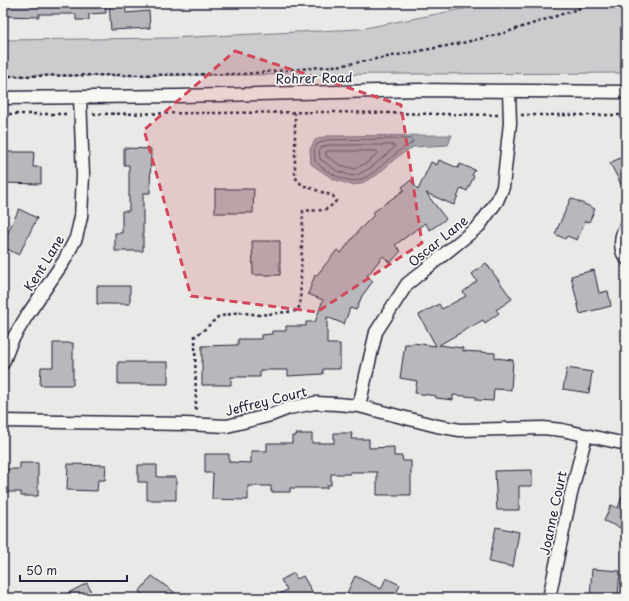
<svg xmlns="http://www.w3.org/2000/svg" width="629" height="601" font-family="'Playpen Sans',sans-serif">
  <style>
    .green { fill: #ccccce; stroke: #777784 }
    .water { fill: #a5a5ac; stroke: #71717f }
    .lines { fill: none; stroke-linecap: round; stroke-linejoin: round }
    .shore { stroke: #565668; stroke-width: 1 }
    .building { fill: #b8b8bc; stroke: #22223b }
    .lane-casing { stroke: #22223b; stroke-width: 9 }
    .street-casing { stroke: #22223b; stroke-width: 15 }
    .path { stroke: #22223b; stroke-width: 2.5; stroke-dasharray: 3 3; stroke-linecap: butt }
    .lane { stroke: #f6f6f2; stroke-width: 6 }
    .street { stroke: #f6f6f2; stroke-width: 12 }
    .marked { fill: #d1495b; fill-opacity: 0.2; stroke: #d1495b; stroke-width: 3; stroke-dasharray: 8 5; stroke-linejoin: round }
    .labels { text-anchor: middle; stroke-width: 3.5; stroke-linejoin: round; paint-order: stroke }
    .street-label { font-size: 13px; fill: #22223b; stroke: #f6f6f2 }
  </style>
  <rect width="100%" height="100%" fill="#e9e9e7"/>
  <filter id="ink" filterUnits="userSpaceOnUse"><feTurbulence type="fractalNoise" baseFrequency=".025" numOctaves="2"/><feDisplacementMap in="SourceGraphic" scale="8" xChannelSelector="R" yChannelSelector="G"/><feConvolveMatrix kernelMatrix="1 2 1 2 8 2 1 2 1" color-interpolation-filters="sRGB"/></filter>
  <g filter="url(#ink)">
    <path class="green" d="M485,3h141v70l-623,3v-36l167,-2 190,-9 113,-22z"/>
    <path class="water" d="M452,135l-4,10 -35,2 -16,10 -20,18 -17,9 -9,1 -18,-6 -22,-15 -1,-15 5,-9 12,-4z"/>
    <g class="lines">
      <path class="shore" d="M411,139l2,2 -1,2c-6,4 -13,7 -18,12 -10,8 -23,22 -35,25 -13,4 -36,-10 -44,-19l-1,-11 3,-6 10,-4z
        M328,145h65l2,2 -23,20 -15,8 -5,1 -15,-5 -17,-12 -1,-8 2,-3z
        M330,151h46l2,2 -10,9 -13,7 -15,-4 -14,-9v-4z"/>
    </g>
    <path class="building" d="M3,3h103v10l-17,1v6h-13v-6h-37v3l-36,-1z
      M109,3h16l1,10 23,-2 1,17 -39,2z
      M124,148l27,1 -1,44h-7v58h-28v-18h7v-22h7v-46h-5z
      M3,152h31l-1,15h8v17l-38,-1z
      M626,155v39l-16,-31z
      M439,160l19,8 2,-4 15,6 -3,5 2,1 -7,15 -6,-3 -7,17 -28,-12 20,26 -16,11 -5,-7 -30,22 6,6 -11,12 -7,-7 -16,20 6,5 -11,15 -6,14 -6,-2 -6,16 -17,-7v27h13v25h-17v5l-35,2v-6h-28v7h-29v8h-29v-39l36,-1v-6h23v-4l11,-1v-3h14v-5h20v-4h9l8,-22 -15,-6 7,-19h2l20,-25 4,3 18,-23 15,-15 -2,-2 32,-23 -2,-3 9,-7 7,10 13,-28 6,3z
      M215,189h39l-1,24h-38z
      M571,198l24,11 -6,13 -4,-1 -8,19 -10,-4 -2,3 -10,-5z
      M19,209l18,9 -18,37 -16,-8v-4z
      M252,241h28v34h-27z
      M486,263l26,36 -16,11 3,3 -14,10 -2,-3 -44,25 24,3v3l32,2v5l18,2 -2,30 -17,-1 -1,12 -17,-1v-3l-23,-2v5l-17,-2v-2l-21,-3 2,-12 -17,-3 5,-34h8v-1l23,3 -17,-31 20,-11 3,5 24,-13 -3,-4 14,-11 -5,-7z
      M594,270l5,23 9,-2 3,15 -31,8 -9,-38z
      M97,286h33v18h-33z
      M53,343h20v42h-33l1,-18h12z
      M118,362h50v22h-50z
      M567,368l25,4 -3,21 -26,-4z
      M334,433h18l-1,6h18v9l25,-1v9h8l1,5h8v34h-34v-23h-27v2h-19v11h-4v3h-37v4h-19v-6h-23v14l-36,-1 1,-26h-8v-19h24v8l22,1v-12h16v-8h25v-7h4v-2h16v9h22z
      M20,463h18v33h-17v-4h-18v-23h17z
      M68,464l38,1 -1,15h-7l-1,11 -30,-1z
      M138,465h19v12h19v23h-29v-18h-9z
      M532,470v16h-13v24h-22l-2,-39z
      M625,488h1v42l-22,-9 7,-16 7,3z
      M496,527l23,5 -6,35 -24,-5z
      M592,569l28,2 -2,24 -9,-1v4h-19z
      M294,573l3,6 6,-3 13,22h-44l15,-8 -6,-10z
      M152,576l30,22h-35l-8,-6z
      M355,576l26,13 5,-11 14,7 -5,11 5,2h-42l-11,-5z
      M87,583l7,15h-35z"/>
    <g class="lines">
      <g class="lane-casing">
        <path id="lane" d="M626,222c-10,9 -11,32 0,40"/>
      </g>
      <g class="street-casing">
        <path id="street" d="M3,98l177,-2 239,-6 207,2
          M3,363l8,-21 15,-25 38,-56 12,-23 5,-21 2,-42 -3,-78
          M359,406l17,-74 31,-48 72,-58 18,-25 6,-14 7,-64 -1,-32
          M3,421l183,3 41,2 44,-11 18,-7 26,-5 22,1 22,2 78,20 23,4 83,-2 19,2 64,14
          M549,598l21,-100 16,-63"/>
      </g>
      <path class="path" d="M3,76l240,-2 101,-9 118,-22 42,-10 92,-30
        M3,114h65
        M93,114l236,-2 169,3
        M521,115h105
        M196,410l-1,-74 10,-7 13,-12 21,-5 20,3 37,-4 4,-5 3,-95c15,-2 22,3 33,-10l-3,-5 -31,-11 -7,-8v-64"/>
      <use href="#lane" class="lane"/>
      <use href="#street" class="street"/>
    </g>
  </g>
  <path class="marked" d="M235,51l166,54 21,138 -105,69 -126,-16 -47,-166z"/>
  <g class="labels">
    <g class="street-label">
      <text transform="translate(314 78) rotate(-1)" y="5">Rohrer Road</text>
      <text transform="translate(438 241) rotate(-39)" y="5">Oscar Lane</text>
      <text transform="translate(44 263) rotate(-58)" y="5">Kent Lane</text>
      <text transform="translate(266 401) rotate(-14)" y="5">Jeffrey Court</text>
      <text transform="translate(553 513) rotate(-78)" y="5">Joanne Court</text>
    </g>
  </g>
  <rect width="629" height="601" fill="none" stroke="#f6f6f2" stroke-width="16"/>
  <rect x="8" y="8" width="613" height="585" fill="none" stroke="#22223b" stroke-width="1.5" filter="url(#ink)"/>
  <path d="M20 575v6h107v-6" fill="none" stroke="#22223b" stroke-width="2"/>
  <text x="26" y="575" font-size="12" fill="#22223b" stroke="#f6f6f2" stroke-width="3" paint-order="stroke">50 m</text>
</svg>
